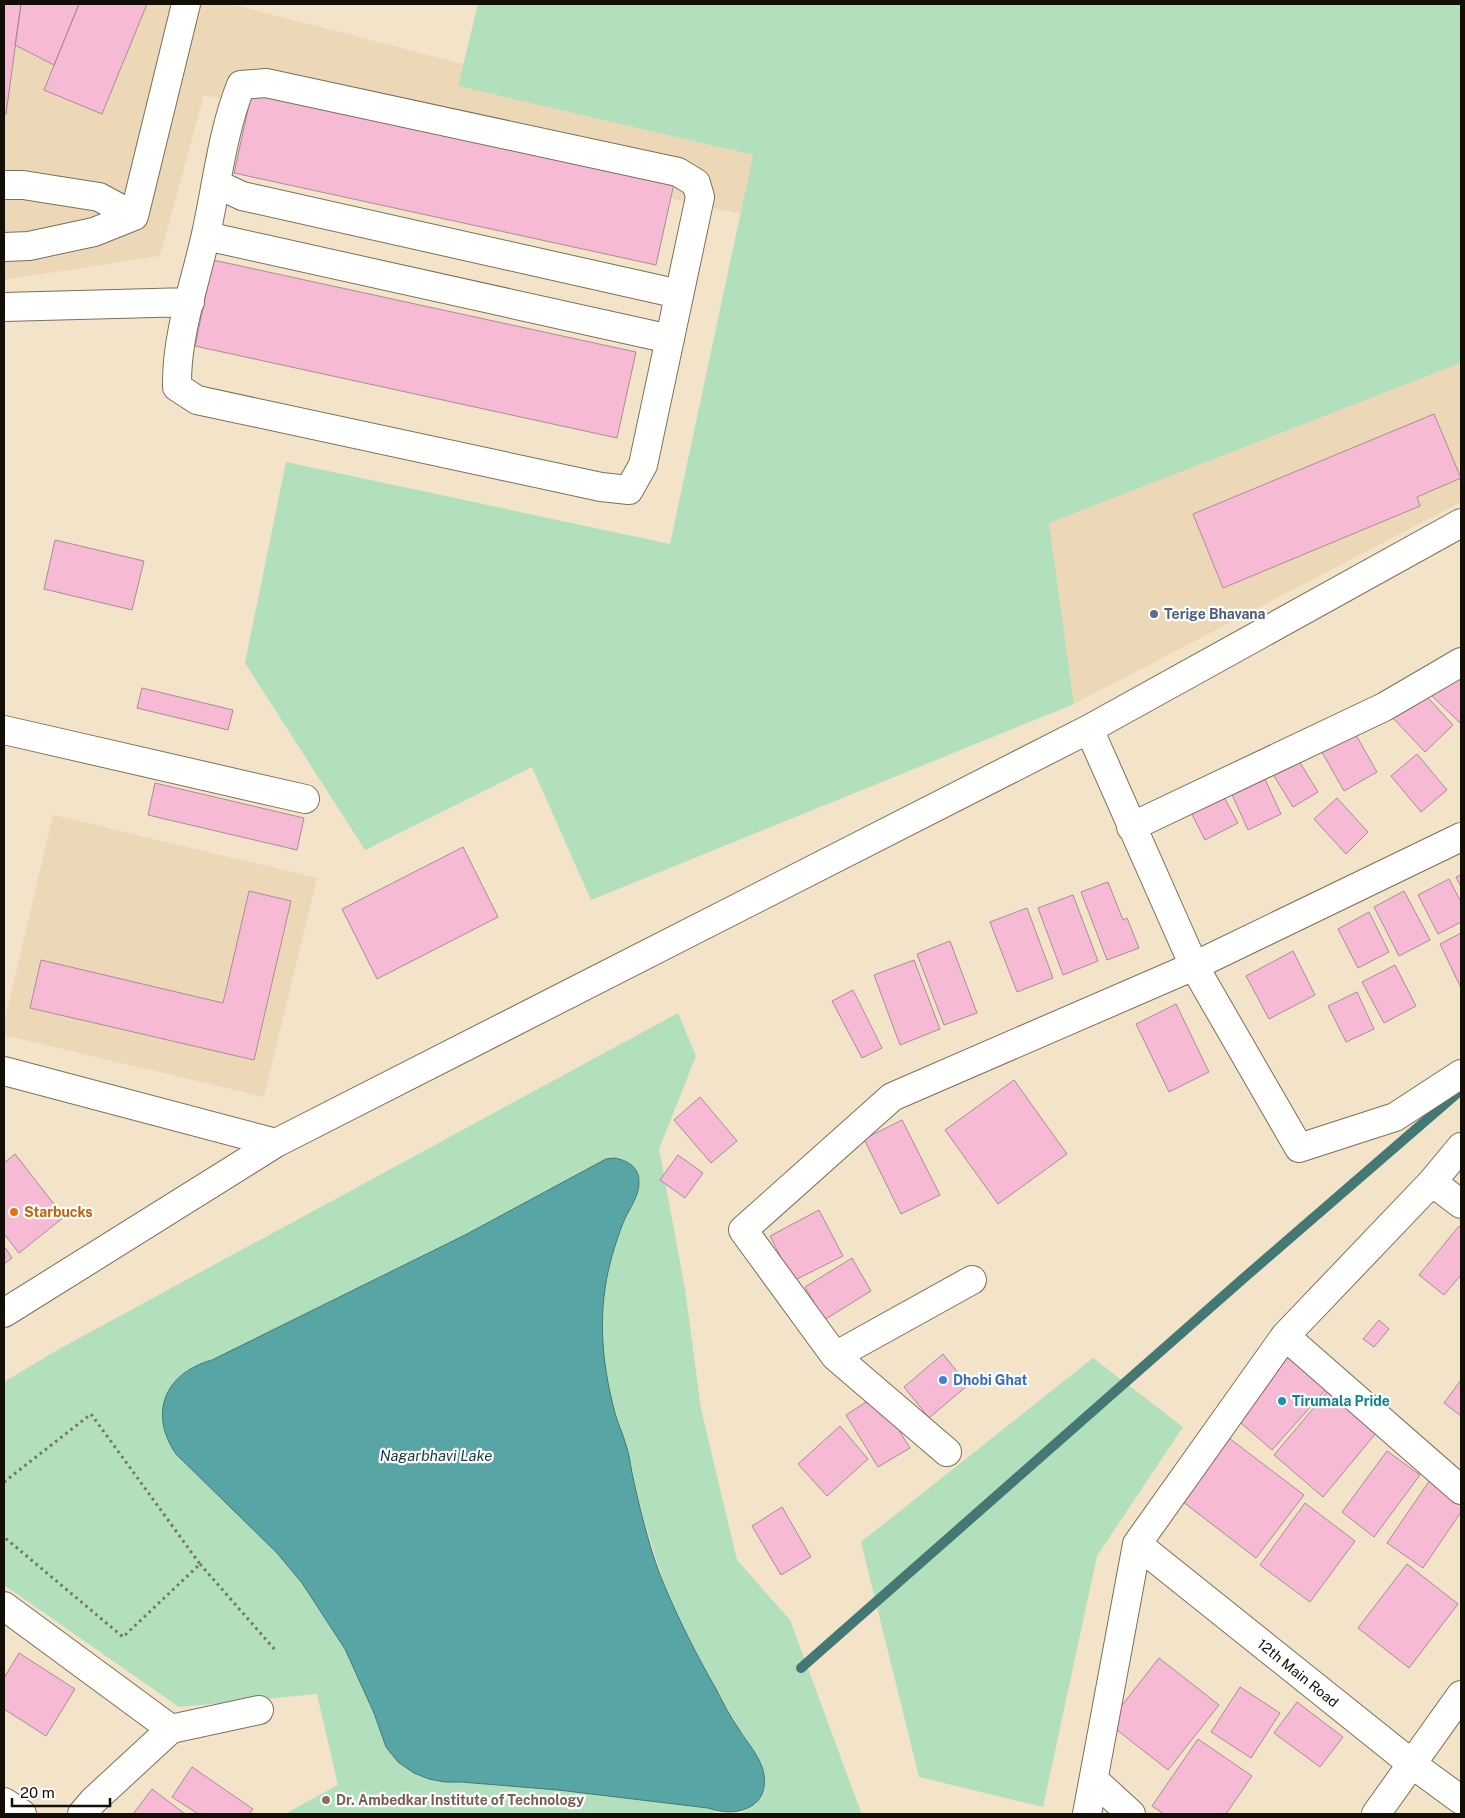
<svg xmlns="http://www.w3.org/2000/svg" width="1465" height="1818" font-family="'Public Sans',sans-serif">
  <style>
    .built { fill: #ecd8b7 }
    .green { fill: #b2dfbc }
    .water { fill: #57a5a5; stroke: #437875 }
    .lines { fill: none; stroke-linecap: round; stroke-linejoin: round }
    .stream { stroke: #437875; stroke-width: 10 }
    .building { fill: #f7bad4; stroke: #a98c98 }
    .minor-casing { stroke: #7d6f58; stroke-width: 30 }
    .path { stroke: #7b7160; stroke-width: 3; stroke-dasharray: 2.5 4; stroke-linecap: butt }
    .minor { stroke: #fff; stroke-width: 28 }
    .service-dot { fill: #5c6f8a; stroke: #fff; stroke-width: 2 }
    .food-dot { fill: #e8710a; stroke: #fff; stroke-width: 2 }
    .shop-dot { fill: #3f7fe0; stroke: #fff; stroke-width: 2 }
    .culture-dot { fill: #0f9aa8; stroke: #fff; stroke-width: 2 }
    .education-dot { fill: #8d6e63; stroke: #fff; stroke-width: 2 }
    .labels { text-anchor: middle; stroke-width: 4.5; stroke-linejoin: round; paint-order: stroke }
    .service-label { font-size: 14px; font-weight: bold; fill: #4e5e75; stroke: #fff; text-anchor: start }
    .food-label { font-size: 14px; font-weight: bold; fill: #c56008; stroke: #fff; text-anchor: start }
    .shop-label { font-size: 14px; font-weight: bold; fill: #366cbe; stroke: #fff; text-anchor: start }
    .culture-label { font-size: 14px; font-weight: bold; fill: #0d838f; stroke: #fff; text-anchor: start }
    .street-label { font-size: 14px; fill: #130e06; stroke: #fff }
    .education-label { font-size: 14px; font-weight: bold; fill: #785e54; stroke: #fff; text-anchor: start }
    .water-label { font-size: 15px; font-style: italic; fill: #133939; stroke: #fff }
  </style>
  <rect width="100%" height="100%" fill="#f3e3c9"/>
  <path class="built" d="M4,4h227l232,60 -5,22 295,69 -12,59 -537,-119 -44,161 -156,24z
    M1461,363v139l-387,202 -25,-181z
    M53,815l264,63 -53,219 -260,-62v-12z"/>
  <path class="green" d="M478,4h983v359l-412,160 25,181 -483,196 -59,-133 -167,83 -120,-187 41,-201 384,82 83,-389 -295,-69z
    M678,1013l18,43 -37,93 26,140 16,120 36,151 53,60 71,192 -1,2h-122l9,-4 9,-6 5,-9 4,-10 -3,-21 -47,-75 -26,-51 -24,-52 -21,-66 -18,-75 -11,-30 -7,-30 -5,-30 -1,-31 3,-35 7,-34 11,-33 15,-31 2,-10 -3,-9 -31,-13 -141,76 -253,125c-17,4 -27,11 -39,24l104,169 25,30 43,66 29,64 12,34 59,35h16l97,8 150,18 9,5 7,1h-439l53,-29 -21,-91 -138,13 -175,-122v-203l55,-33z
    M1093,1358l90,69 -86,129 -54,251 -124,-30 -58,-235z"/>
  <path class="water" d="M614,1158c13,2 25,9 25,23 1,15 -11,29 -16,42 -8,21 -15,44 -18,66 -6,42 -1,83 10,124 3,11 8,21 11,32 4,12 5,25 8,37 8,35 17,72 31,105 15,35 32,69 51,102 7,14 14,27 23,40 8,14 23,29 25,46 5,34 -29,43 -56,33l-150,-18 -97,-8h-16l-16,-3 -15,-6 -16,-11 -12,-15 -12,-34 -29,-64 -43,-66 -25,-30 -101,-99c-28,-41 -11,-81 36,-94l253,-125 141,-76z"/>
  <g class="lines">
    <path class="stream" d="M801,1668l444,-391 216,-187"/>
  </g>
  <path class="building" d="M4,4h17l-15,110 -2,-1z
    M21,4h58l-25,61 -39,-20z
    M79,4h68l-45,110 -58,-24z
    M253,87l422,92 -19,86 -422,-92z
    M213,260l423,92 -19,86 -422,-92z
    M1434,414l27,64 -44,19 3,9 -197,82 -30,-74z
    M55,540l89,21 -12,49 -88,-21z
    M1461,676v48l-32,-31z
    M142,688l91,22 -5,20 -91,-22z
    M1420,689l33,36 -28,27 -33,-35z
    M1352,728l25,44 -33,19 -25,-44z
    M1417,754l30,36 -26,22 -30,-36z
    M1296,756l22,36 -25,15 -22,-36z
    M1263,775l18,39 -33,16 -18,-40z
    M155,783l149,35 -7,32 -149,-35z
    M1218,786l20,37 -33,17 -19,-37z
    M1337,798l31,34 -22,22 -32,-35z
    M463,847l35,70 -121,62 -35,-70z
    M1461,875v12l-5,-10z
    M1449,879l12,23v20l-23,12 -20,-39z
    M1108,882l15,38 4,-2 12,30 -32,12 -26,-68z
    M249,891l42,10 -37,159 -224,-52 11,-48 182,43z
    M1404,891l26,49 -31,16 -25,-49z
    M1073,895l25,66 -35,14 -25,-67z
    M1027,908l26,70 -36,14 -27,-70z
    M1369,912l20,40 -31,16 -20,-39z
    M1461,933v55l-21,-44z
    M950,941l27,72 -33,12 -27,-71z
    M1293,951l22,44 -46,24 -23,-43z
    M914,960l26,69 -40,16 -26,-70z
    M1395,965l21,41 -32,17 -22,-41z
    M853,990l29,58 -20,10 -30,-57z
    M1357,992l17,37 -28,13 -18,-36z
    M1176,1004l33,68 -40,20 -33,-68z
    M1014,1080l53,74 -69,50 -53,-74z
    M700,1097l37,44 -26,22 -37,-43z
    M902,1120l38,75 -39,19 -37,-75z
    M15,1154l49,63 -45,36 -15,-19v-71z
    M678,1155l25,18 -18,25 -25,-18z
    M819,1210l24,46 -50,25 -23,-45z
    M1459,1226l2,2v47l-17,20 -25,-20z
    M4,1246l8,12 -8,6z
    M852,1258l19,33 -47,29 -19,-33z
    M1379,1320l10,9 -15,18 -11,-8z
    M1291,1352l38,34 -57,64 -38,-33z
    M943,1354l25,31 -39,33 -25,-31z
    M1461,1380v36l-17,-13z
    M1327,1392l49,41 -53,64 -49,-42z
    M877,1395l33,53 -32,19 -32,-52z
    M840,1426l28,33 -41,37 -29,-32z
    M1221,1432l83,63 -48,63 -82,-63z
    M1387,1451l33,24 -46,62 -32,-25z
    M1432,1477l29,20v15l-38,56 -36,-25z
    M1305,1503l50,38 -45,61 -50,-37z
    M782,1507l29,50 -30,18 -29,-49z
    M1407,1564l51,40 -49,64 -51,-40z
    M19,1653l56,36 -29,47 -42,-27v-31z
    M1159,1658l60,47 -51,65 -60,-47z
    M1240,1687l40,26 -29,45 -40,-26z
    M1297,1702l46,35 -23,30 -46,-34z
    M1198,1739l54,37 -26,38h-62l-12,-8z
    M192,1767l61,42 -4,5h-51l-26,-17z
    M152,1789l33,25h-52z"/>
  <g class="lines">
    <g class="minor-casing">
      <path id="minor" d="M266,83l412,89 18,11 4,14 -57,268 -14,25 -28,-3 -404,-87 -20,-13c-1,-52 18,-103 29,-153 11,-50 16,-101 35,-149z
        M217,184l25,12 437,98
        M4,185h19l76,12 35,19
        M134,216l52,-212
        M206,236l464,103
        M4,247l25,-1 65,-14 40,-16
        M4,307l186,-5
        M1089,729l105,237 105,182 96,-31 66,-43
        M4,730l301,69
        M1131,827l253,-120 77,-45
        M4,1071l272,72
        M1432,1182l29,22
        M4,1313l272,-170 813,-414 372,-206
        M1285,1336l176,154
        M835,1356l137,-76
        M947,1452l-112,-96 -92,-126 149,-133 302,-131 267,-129
        M1137,1544l275,220 49,36
        M4,1606l167,123
        M1094,1780l37,34
        M4,1802l18,12
        M82,1814l11,-13 78,-72 88,-19
        M1087,1814l50,-270 148,-208 147,-154 29,-35
        M1376,1814l85,-119"/>
    </g>
    <path class="path" d="M4,1482l87,-68 109,150 -77,73 -119,-100
      M200,1564l76,87"/>
    <use href="#minor" class="minor"/>
  </g>
  <circle class="service-dot" cx="1154" cy="614" r="5"/>
  <circle class="food-dot" cx="14" cy="1212" r="5"/>
  <circle class="shop-dot" cx="943" cy="1380" r="5"/>
  <circle class="culture-dot" cx="1282" cy="1401" r="5"/>
  <circle class="education-dot" cx="326" cy="1800" r="5"/>
  <g class="labels">
    <g class="service-label">
      <text x="1164" y="619">Terige Bhavana</text>
    </g>
    <g class="food-label">
      <text x="24" y="1217">Starbucks</text>
    </g>
    <g class="shop-label">
      <text x="953" y="1385">Dhobi Ghat</text>
    </g>
    <g class="culture-label">
      <text x="1292" y="1406">Tirumala Pride</text>
    </g>
    <g class="street-label">
      <text transform="translate(1298 1673) rotate(39)" y="5">12th Main Road</text>
    </g>
    <g class="education-label">
      <text x="336" y="1805">Dr. Ambedkar Institute of Technology</text>
    </g>
    <g class="water-label">
      <text x="436" y="1461">Nagarbhavi Lake</text>
    </g>
  </g>
  <rect width="1465" height="1818" fill="none" stroke="#130e06" stroke-width="10"/>
  <path d="M12 1798v8h98v-8" fill="none" stroke="#130e06" stroke-width="2.5"/>
  <text x="20" y="1798" font-size="15" fill="#130e06" stroke="#ffffff" stroke-width="4" paint-order="stroke">20 m</text>
</svg>
